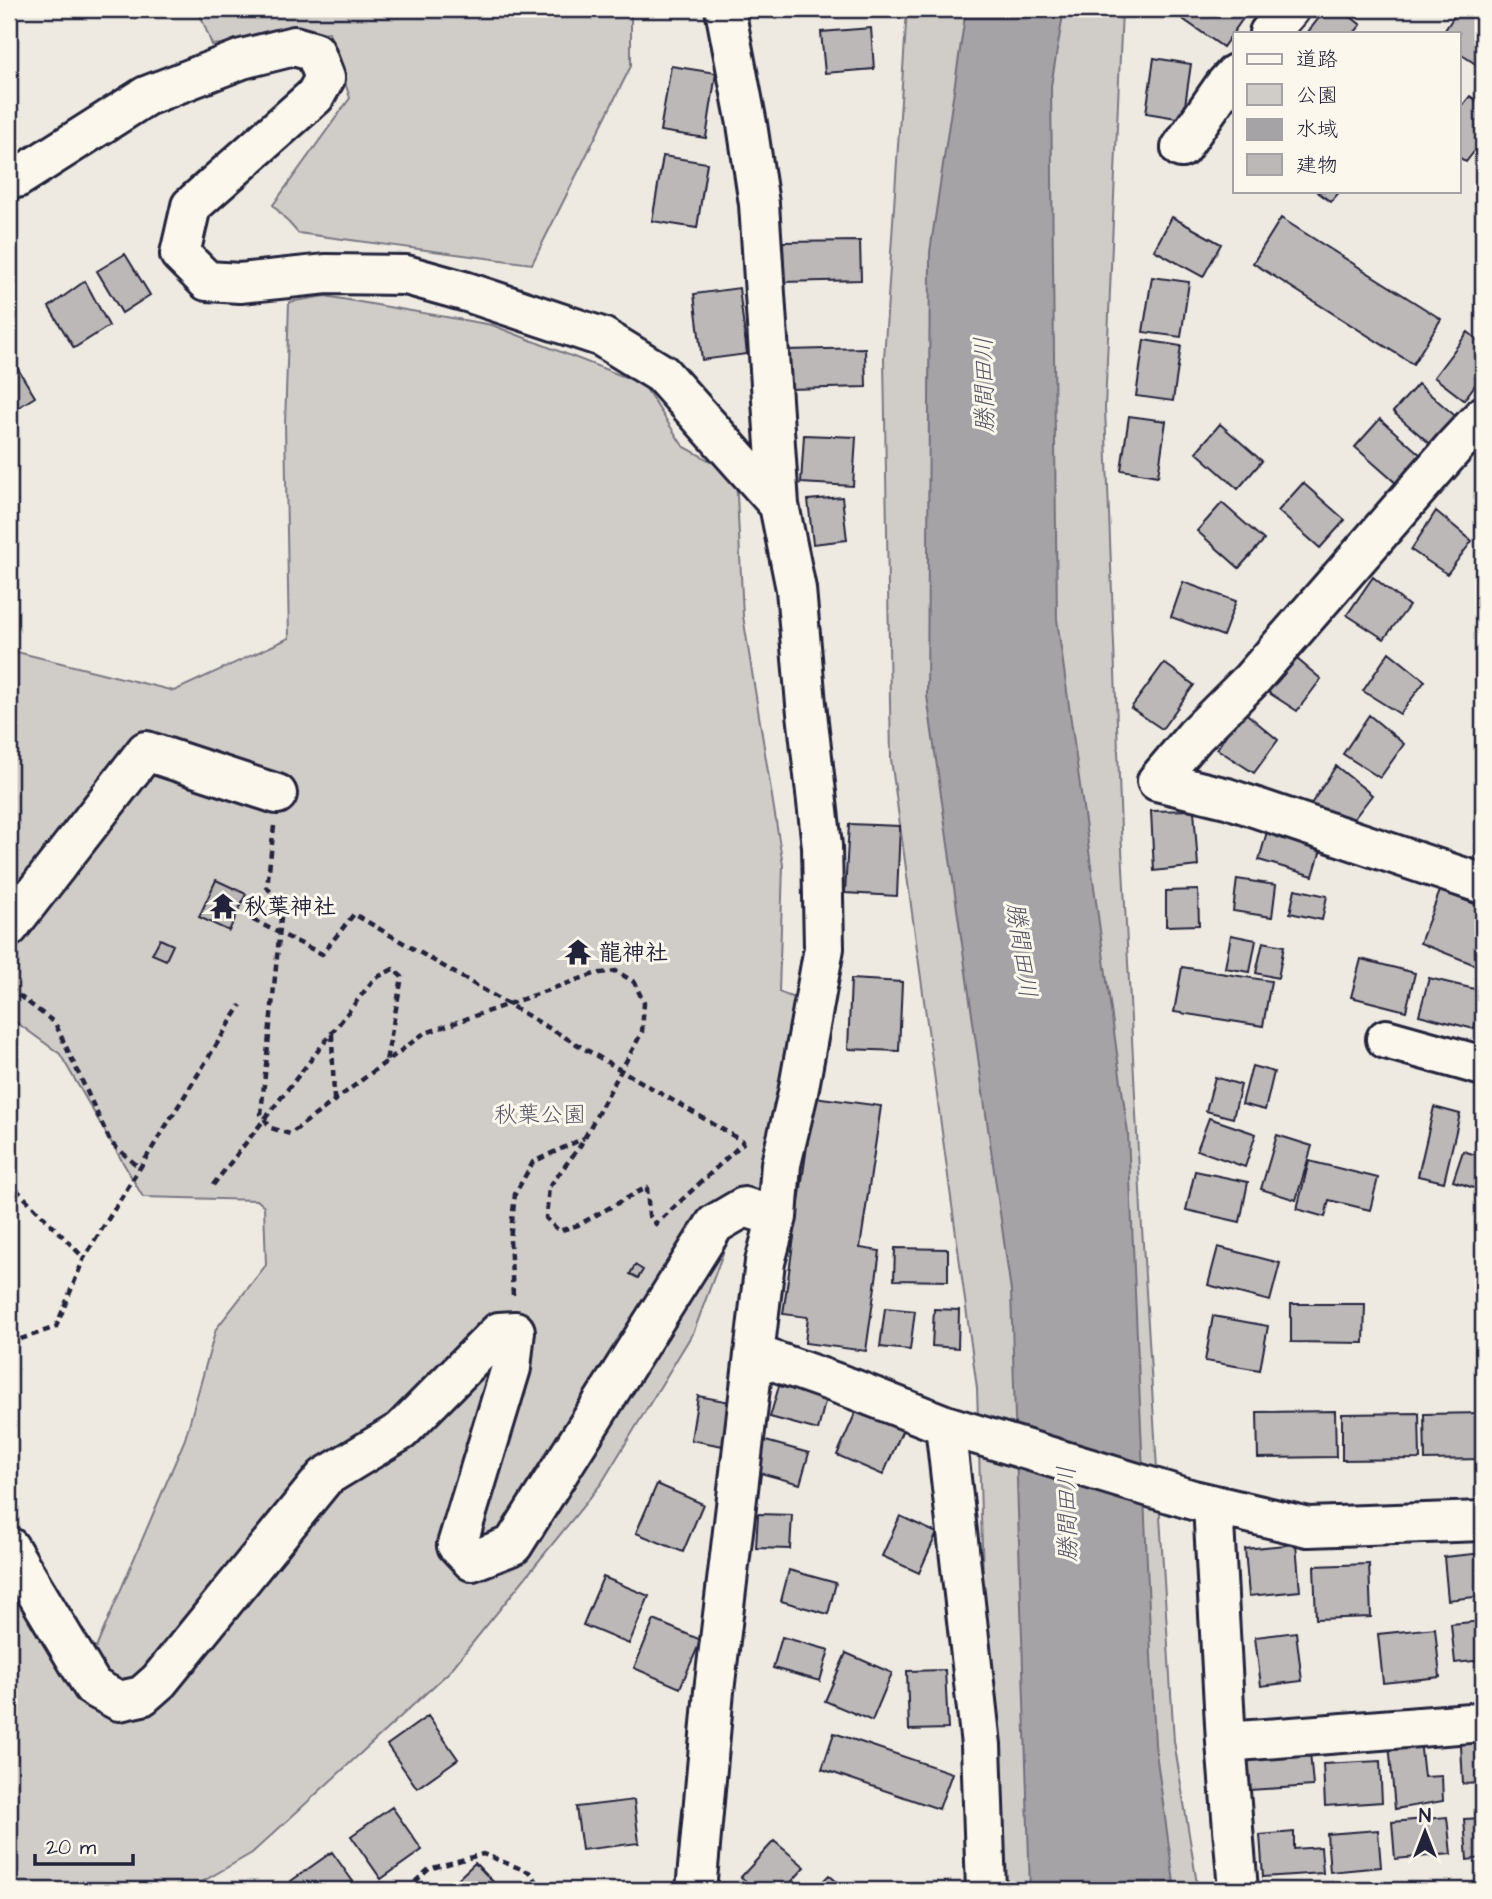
<svg xmlns="http://www.w3.org/2000/svg" width="1492" height="1899" font-family="'Architects Daughter','Klee One',sans-serif">
  <style>
    .green { fill: #d0cdc9; stroke: #797882; stroke-width: 2 }
    .water { fill: #a6a3a7; stroke: #716f7c; stroke-width: 2 }
    .building { fill: #bcb8b8; stroke: #22223b; stroke-width: 2 }
    .lines { fill: none; stroke-linecap: round; stroke-linejoin: round }
    .minor-casing { stroke: #22223b; stroke-width: 44 }
    .path { stroke: #22223b; stroke-width: 4.5; stroke-dasharray: 7 5; stroke-linecap: butt }
    .minor { stroke: #fbf7ec; stroke-width: 38 }
    .labels { text-anchor: middle; stroke-width: 6; stroke-linejoin: round; paint-order: stroke }
    .poi-label { font-size: 23px; font-weight: bold; fill: #22223b; stroke: #fbf7ec; text-anchor: start }
    .park-label { font-size: 23px; fill: #565566; stroke: #fbf7ec }
    .water-label { font-size: 24px; font-style: italic; fill: #575666; stroke: #fbf7ec }
  </style>
  <rect width="100%" height="100%" fill="#eeeae2"/>
  <filter id="ink" filterUnits="userSpaceOnUse"><feTurbulence type="fractalNoise" baseFrequency=".0143" numOctaves="2"/><feDisplacementMap in="SourceGraphic" scale="14" xChannelSelector="R" yChannelSelector="G"/><feConvolveMatrix kernelMatrix="1 2 1 2 8 2 1 2 1" color-interpolation-filters="sRGB"/></filter>
  <g filter="url(#ink)">
    <path class="green" d="M198,9h433v57l-99,198 -234,-31 -25,-28 77,-107 -21,-66 -117,13z
      M907,9h215l-17,399 16,422 21,398 32,513 24,149h-205l-16,-502 -86,-629 -7,-400z
      M325,296l167,29 151,59 40,62 53,29 7,141 40,249 -4,127 35,14 -37,211 -38,-7 -45,121 -93,153 -152,188 -197,181 -64,37h-179v-315l87,73 89,-209 31,-110 50,-64 -2,-59 -7,-6 -114,-3 -83,-143 -51,-37v-367l165,41 115,-53 -4,-213 4,-123z"/>
    <path class="water" d="M966,9h98l-13,77 6,533 71,514 27,612 20,145h-145l-19,-599 -84,-595 3,-444z"/>
    <path class="building" d="M1182,9h50l12,8 -21,30 -46,-32z
      M1326,9h15l20,16 -7,8h-45l-1,-1z
      M1459,9h9l15,10v50l-24,-16v-20h-16z
      M871,28l3,41 -49,4 -4,-41z
      M1154,58l37,6 -8,55 -37,-6z
      M671,66l45,7 -10,65 -46,-7z
      M1470,96l13,9v35l-17,22 -7,-5v-47z
      M663,156l44,7 -10,65 -45,-7z
      M1316,191h24l-9,11z
      M1172,217l49,27 -18,33 -49,-27z
      M1281,218l160,101 -28,45 -160,-101z
      M860,241l1,39 -77,2 -1,-40z
      M125,254l25,41 -28,18 -25,-42z
      M1152,277l37,5 -8,55 -38,-5z
      M85,281l24,45 -35,22 -25,-41z
      M739,288l8,66 -45,6 -8,-66z
      M1468,332l15,12v30l-19,26 -30,-23z
      M1144,340l37,6 -8,55 -37,-5z
      M865,348l1,39 -78,2 -1,-39z
      M10,356l25,41 -26,16v-56z
      M1418,384l42,36 -25,28 -42,-36z
      M1129,416l37,5 -8,55 -37,-6z
      M1380,419l42,37 -25,28 -42,-37z
      M1220,424l42,37 -24,28 -42,-37z
      M804,435l52,2 -3,49 -52,-3z
      M1303,483l42,37 -25,28 -42,-37z
      M842,497l5,43 -34,4 -5,-44z
      M1222,503l42,37 -25,28 -42,-37z
      M1436,511l36,30 -25,33 -36,-24z
      M1373,577l36,29 -25,33 -37,-24z
      M1183,582l53,19 -13,35 -52,-19z
      M1285,649l36,30 -24,32 -37,-24z
      M1389,652l36,29 -25,33 -37,-23z
      M1164,663l30,22 -32,44 -31,-21z
      M1242,710l36,30 -24,33 -37,-24z
      M1369,715l35,29 -24,34 -37,-24z
      M1336,766l36,29 -25,33 -36,-24z
      M1194,810l4,56 -44,5 -3,-60z
      M849,824l51,2 -3,70 -52,-3z
      M1268,828l55,15 -10,33 -54,-16z
      M1237,879l39,6 -4,32 -39,-6z
      M216,880l30,14 -17,37 -30,-14z
      M1295,889l32,7 -5,24 -32,-7z
      M1198,890l1,35 -33,1v-35z
      M1440,891l43,16v61l-63,-25z
      M1231,935l25,5 -6,32 -25,-4z
      M160,939l13,6 -7,15 -14,-6z
      M1263,942l21,4 -6,32 -22,-5z
      M1361,959l54,14 -9,38 -55,-14z
      M1182,967l89,14 -8,45 -89,-14z
      M1429,978l54,13 -9,38 -55,-14z
      M851,979l51,3 -3,69 -51,-2z
      M1252,1066l22,6 -9,38 -23,-6z
      M1215,1077l26,8 -8,33 -27,-7z
      M814,1097l67,9 -21,142 20,3 -14,100 -61,-8 3,-26 -25,-3z
      M1434,1107l26,7 -16,68 -26,-6z
      M1209,1118l47,16 -11,33 -48,-17z
      M1277,1135l35,11 -16,54 -35,-11z
      M1463,1151l20,6v34l-30,-10z
      M1309,1161l69,17 -8,32 -41,-10 -4,17 -28,-8z
      M1195,1171l53,11 -8,40 -54,-12z
      M1218,1247l62,16 -10,38 -62,-16z
      M895,1248l53,1v32l-54,-1z
      M635,1265l8,5 -5,8 -8,-4z
      M1291,1304h74l-1,39 -73,-1z
      M885,1308l30,3 -5,39 -30,-3z
      M934,1309l25,1 -1,38 -26,-2z
      M1213,1316l55,10 -8,44 -55,-9z
      M779,1386l47,12 -8,32 -48,-13z
      M698,1396l32,6 -7,44 -32,-6z
      M858,1407l46,20 -21,48 -46,-20z
      M1335,1411l1,46 -78,1 -1,-46z
      M1419,1413l1,46 -78,1v-46z
      M1483,1413v46l-58,1 -1,-46z
      M762,1440l47,13 -9,31 -47,-13z
      M657,1484l46,20 -20,48 -47,-19z
      M758,1514l34,1 -2,34 -34,-1z
      M900,1516l37,17 -18,40 -37,-17z
      M1296,1544l4,47 -51,5 -4,-47z
      M1483,1553v43l-35,4 -4,-43z
      M1369,1564l2,53 -55,2 -2,-53z
      M789,1570l47,13 -8,31 -47,-13z
      M603,1577l46,19 -20,48 -46,-19z
      M654,1620l47,20 -21,48 -46,-20z
      M1483,1621v39l-28,3 -4,-39z
      M1435,1628l5,49 -57,6 -5,-49z
      M1296,1632l6,49 -41,5 -6,-49z
      M782,1637l47,13 -9,31 -47,-13z
      M846,1653l46,20 -20,48 -47,-20z
      M945,1670l3,59 -39,1 -2,-59z
      M428,1716l30,43 -41,29 -30,-43z
      M1483,1725v58l-20,1 -3,-58z
      M834,1733l118,40 -13,36 -117,-40z
      M1420,1740l4,37 18,-1 1,25 -48,8 -6,-66z
      M1310,1752l3,34 -63,4 -3,-35z
      M1380,1761l2,41 -57,4 -2,-42z
      M634,1800l5,43 -57,7 -6,-43z
      M392,1807l30,43 -41,29 -30,-43z
      M1447,1817l4,37 -56,5 -3,-37z
      M1483,1818v40l-16,2 -3,-41z
      M1378,1830l3,37 -51,5 -3,-38z
      M1294,1832v17l27,-2 2,26 -60,4 -3,-42z
      M774,1841l31,26 -21,23h-28l-15,-13z
      M332,1852l27,38h-62l-6,-9z
      M475,1863l26,27h-53l-1,-1z
      M829,1875l17,15h-32z"/>
    <g class="lines">
      <g class="minor-casing">
        <path id="minor" d="M1269,33l21,-24
          M1181,148l43,-62 11,-12
          M9,177l8,1 129,-82 96,-37 52,-13 21,6 10,26 -10,18 -124,110 -11,48 27,27 33,2 87,-9 79,1 61,17 135,45 60,37 117,131
          M1483,416l-28,30 -204,234 -56,56 -38,45 70,17 256,86
          M9,927l137,-176 131,43
          M1386,1039l97,27
          M754,1354l99,35 92,36 248,75 115,27 175,-6
          M945,1425l36,320 5,145
          M1213,1505l13,237 12,148
          M9,1547l84,140 26,14 23,-5 17,-15 166,-204 76,-46 98,-99 16,-1 -4,37 -54,177 15,16 41,-16 202,-321 29,-17 33,10
          M1226,1742l257,-20
          M696,1890l18,-199 51,-429 12,-45 4,-53 17,-71 26,-145 -2,-102 -16,-142 -10,-115 -17,-84 -20,-301 -12,-80 -22,-115"/>
      </g>
      <path class="path" d="M274,826l-7,61 15,21 -21,206 10,14 19,6 133,-100 171,-60 22,-3 18,11 10,21 -2,29 -62,114 -31,41 -3,31 13,13 19,-6 69,-38 2,28 7,9 88,-82
        M253,920l69,34 32,-40 390,228
        M9,988l46,35 56,120 29,25
        M332,1034l2,66
        M213,1185l161,-206 19,-10 9,8 -16,84
        M16,1189l68,69
        M513,1295l-3,-55 5,-46 18,-32 51,-24
        M9,1343l47,-16 28,-69 157,-253
        M406,1890l23,-21 54,-15 46,18 15,18"/>
      <use href="#minor" class="minor"/>
    </g>
  </g>
  <defs>
    <g id="temple-bare" transform="scale(2.1)"><path d="M0-6L5-2H3V0L6.5 2.5H4V6H1.5V3h-3V6H-4V2.5H-6.5L-3 0V-2H-5Z" fill="#22223b" stroke="#fbf7ec" stroke-width="2.5" paint-order="stroke"/></g>
  </defs>
  <g fill-rule="evenodd">
    <use href="#temple-bare" x="223" y="906"/>
    <use href="#temple-bare" x="578" y="952"/>
  </g>
  <g class="labels">
    <g class="poi-label">
      <text x="244" y="914">秋葉神社</text>
      <text x="599" y="960">龍神社</text>
    </g>
    <g class="park-label">
      <text x="540" y="1122">秋葉公園</text>
    </g>
    <g class="water-label">
      <text transform="translate(984 385) rotate(-91)" y="8">勝間田川</text>
      <text transform="translate(1022 950) rotate(82)" y="8">勝間田川</text>
      <text transform="translate(1067 1514) rotate(-91)" y="8">勝間田川</text>
    </g>
  </g>
  <rect width="1492" height="1899" fill="none" stroke="#fbf7ec" stroke-width="35"/>
  <rect x="18" y="18" width="1457" height="1864" fill="none" stroke="#22223b" stroke-width="2.5" filter="url(#ink)"/>
  <rect x="1233" y="32" width="228" height="161" fill="#fbf7ec" stroke="#a4a2a5" stroke-width="2"/>
  <rect x="1247" y="54" width="35" height="10" fill="#fbf7ec" stroke="#a4a2a5" stroke-width="2"/>
  <text x="1296" y="66" font-size="21" fill="#22223b">道路</text>
  <rect x="1247" y="84" width="35" height="21" fill="#d0cdc9" stroke="#a4a2a5" stroke-width="2"/>
  <text x="1296" y="102" font-size="21" fill="#22223b">公園</text>
  <rect x="1247" y="119" width="35" height="21" fill="#a6a3a7" stroke="#a4a2a5" stroke-width="2"/>
  <text x="1296" y="136" font-size="21" fill="#22223b">水域</text>
  <rect x="1247" y="154" width="35" height="21" fill="#bcb8b8" stroke="#a4a2a5" stroke-width="2"/>
  <text x="1296" y="172" font-size="21" fill="#22223b">建物</text>
  <g transform="translate(1425 1832)" stroke="#fbf7ec" stroke-width="5" paint-order="stroke">
  <path d="M0-5L12 26L0 18L-12 26Z" fill="#22223b"/>
  <text y="-10" font-size="19" font-weight="bold" text-anchor="middle" fill="#22223b">N</text>
  </g>
  <path d="M35 1854v10h98v-10" fill="none" stroke="#22223b" stroke-width="3.5"/>
  <text x="46" y="1854" font-size="21" fill="#22223b" stroke="#fbf7ec" stroke-width="5" paint-order="stroke">20 m</text>
</svg>
